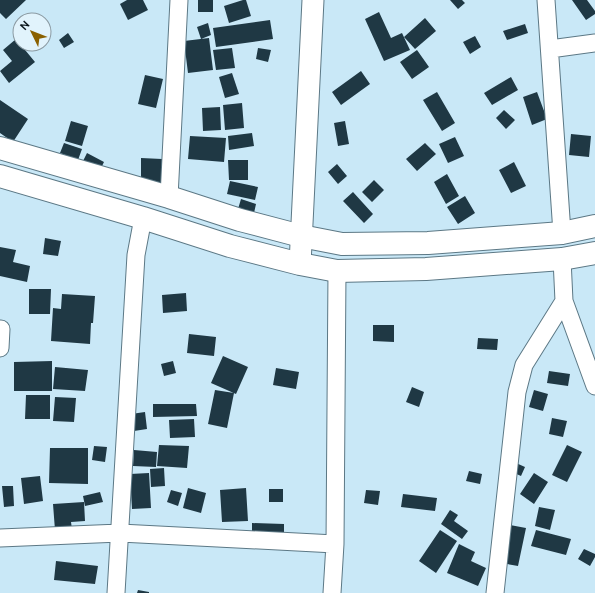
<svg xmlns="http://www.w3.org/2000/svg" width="595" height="593" font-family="Ubuntu,sans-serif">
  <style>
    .building { fill: #1f3844 }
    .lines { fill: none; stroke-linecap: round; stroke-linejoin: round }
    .minor-casing { stroke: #5c7885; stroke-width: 19 }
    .tertiary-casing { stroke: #5c7885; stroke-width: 23 }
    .secondary-casing { stroke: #5c7885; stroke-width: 24 }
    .minor { stroke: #fff; stroke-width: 17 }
    .tertiary { stroke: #fff; stroke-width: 21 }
    .secondary { stroke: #fff; stroke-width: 22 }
  </style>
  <rect width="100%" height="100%" fill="#c9e8f7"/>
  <path class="building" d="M0,0h26l-20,19 -6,-6z
    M127,0h16l5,10 -20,10 -8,-16z
    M198,0h15v12h-15z
    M243,0h3l5,16 -22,7 -5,-17z
    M450,0h12l3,3 -7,6z
    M572,0h15l8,11v3l-9,6z
    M379,12l12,26 11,-5 8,17 -26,11 -19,-42z
    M425,18l11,13 -21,18 -11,-12z
    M270,20l3,19 -57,8 -3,-19z
    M208,23l3,12 -10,4 -4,-12z
    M525,24l3,9 -21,7 -4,-9z
    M68,33l6,9 -10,6 -5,-8z
    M475,36l6,11 -11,7 -7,-12z
    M209,38l4,32 -25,3 -4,-32z
    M16,39l19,23 -26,21 -9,-12 12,-10 -9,-11z
    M232,48l3,20 -19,2 -3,-20z
    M258,48l13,2 -3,12 -12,-3z
    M417,50l12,17 -17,12 -12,-17z
    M361,71l9,13 -29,21 -9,-13z
    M232,73l7,21 -14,4 -6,-21z
    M145,75l18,4 -7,29 -18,-4z
    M511,77l7,13 -26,15 -8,-12z
    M437,92l18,31 -13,8 -19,-31z
    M537,92l10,27 -15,6 -9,-28z
    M0,100l28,19 -15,23 -13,-9z
    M242,103l2,25 -19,2 -2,-25z
    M220,107l1,23 -18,1 -1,-23z
    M504,110l11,10 -9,9 -10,-11z
    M71,121l17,5 -6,20 -17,-5z
    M345,121l4,23 -11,2 -4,-23z
    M252,133l2,13 -25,4 -1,-14z
    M571,134l20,2 -2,21 -20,-2z
    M190,136l36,2 -2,24 -36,-3z
    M455,137l9,19 -16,7 -9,-19z
    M64,143l18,6 -4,11 -18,-7z
    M425,143l11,11 -19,17 -11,-12z
    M87,153l17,9 -5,10 -17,-9z
    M141,158l21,1 -1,24h-20z
    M228,160h20v20h-19z
    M514,162l12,24 -15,7 -12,-23z
    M337,164l10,12 -9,8 -10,-12z
    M447,174l12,22 -13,8 -12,-22z
    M374,180l10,10 -12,12 -10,-10z
    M230,181l28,6 -3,13 -28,-6z
    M353,192l20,22 -9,9 -21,-22z
    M465,196l10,17 -17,11 -11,-17z
    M241,199l15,5 -2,9 -16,-4z
    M45,238l16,3 -3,15 -15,-2z
    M0,247l16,3 -3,12 17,4 -3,16 -27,-6z
    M29,289h22l-1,25h-21z
    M186,293l1,18 -24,2 -1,-18z
    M62,294l33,2 -2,27h-2l-1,21 -39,-3 2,-33 8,1z
    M373,325h21v17l-21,-1z
    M189,334l27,3 -2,19 -27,-3z
    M478,338l20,1 -1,11 -20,-1z
    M223,356l25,11 -12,27 -25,-11z
    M52,361v30h-38v-29z
    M173,361l3,12 -12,3 -3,-12z
    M55,367l33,3 -3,21 -32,-2z
    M276,368l23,4 -3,17 -23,-4z
    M549,371l21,3 -2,12 -21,-3z
    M412,387l12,5 -5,15 -13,-5z
    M215,390l19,3 -7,35 -19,-4z
    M534,390l14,4 -5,17 -14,-4z
    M26,395h24v24h-25z
    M55,397l21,1 -2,24 -21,-1z
    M153,404h43l1,12 -44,1z
    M145,412l2,17 -13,2 -3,-17z
    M552,418l15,3 -4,16 -14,-3z
    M194,419l1,18 -25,1 -1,-18z
    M159,445l30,1 -2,22 -30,-2z
    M567,445l15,7 -15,30 -15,-7z
    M94,446l13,1 -2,15 -13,-2z
    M50,448h38v36l-39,-1z
    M134,450l23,2 -1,15 -23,-1z
    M516,463l9,4 -4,9 -9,-4z
    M164,468l1,18 -14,1 -1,-18z
    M469,471l13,3 -2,10 -14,-3z
    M149,473l2,35 -19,1 -2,-35z
    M534,473l14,9 -14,22 -14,-10z
    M40,476l3,25 -19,3 -3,-26z
    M2,486h11l1,20 -10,1z
    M188,488l18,5 -5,20 -18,-5z
    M246,488l2,33 -26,1 -2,-32z
    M269,489h14v13h-14z
    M171,490l11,3 -4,13 -11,-4z
    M366,490l14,1 -2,14 -14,-2z
    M100,492l3,10 -18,4 -2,-10z
    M403,494l34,4 -2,13 -34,-4z
    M84,502l1,19 -14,1 1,7 -17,1 -2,-26z
    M539,507l16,3 -5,20 -15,-4z
    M450,510l8,5 -4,6 14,10 -6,8 -21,-15z
    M252,523l32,1v16l-32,-1z
    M510,525l16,3 -8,38 -16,-3z
    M440,530l17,11 -21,32 -17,-12z
    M536,530l35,9 -5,16 -35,-9z
    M459,544l16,8 -4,9 15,7 -8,18 -31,-13z
    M584,549l11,5v3l-5,9 -12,-7z
    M56,561l42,5 -3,18 -41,-4z
    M138,590l11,2v1h-12z"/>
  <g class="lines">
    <g class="minor-casing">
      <path id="minor" d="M546,0l16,233
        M550,49l45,-6
        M169,197l10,-197
        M562,259l2,42 31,85
        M0,329h1l-1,19
        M0,538l120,-5 215,11
        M116,593l20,-338 7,-37
        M332,593l3,-49 2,-273
        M495,593l22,-201 7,-27 40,-64"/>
    </g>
    <g class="tertiary-casing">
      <path id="tertiary" d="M300,264l13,-264"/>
    </g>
    <g class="secondary-casing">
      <path id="secondary" d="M0,148l169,49 71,23 61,16 41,8 86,-1 134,-10 33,-7
        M0,176l143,42 87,28 70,18 37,7 89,-2 136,-10 33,-6"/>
    </g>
    <use href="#minor" class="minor"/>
    <use href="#tertiary" class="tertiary"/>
    <use href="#secondary" class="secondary"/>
  </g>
  <g transform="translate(32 32) rotate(313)"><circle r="19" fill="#e1f3fc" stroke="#8b9aa2"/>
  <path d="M0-3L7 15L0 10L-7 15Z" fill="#8a6000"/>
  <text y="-6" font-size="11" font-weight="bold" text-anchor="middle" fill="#0a151a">N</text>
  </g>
</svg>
